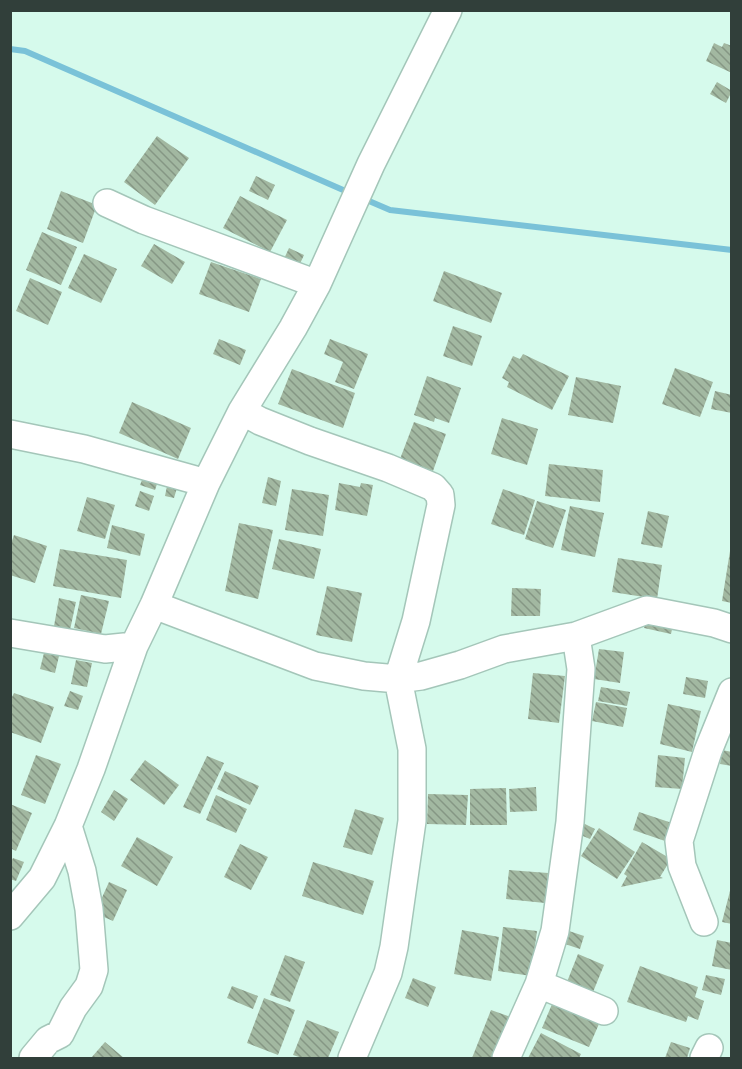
<svg xmlns="http://www.w3.org/2000/svg" width="742" height="1069" font-family="'Space Grotesk',sans-serif">
  <style>
    .lines { fill: none; stroke-linecap: round; stroke-linejoin: round }
    .stream { stroke: #7ac2d8; stroke-width: 6 }
    .building { fill: url(#building-back-hatch) }
    .minor-casing { stroke: #a4c6b9; stroke-width: 30 }
    .minor { stroke: #fff; stroke-width: 27 }
  </style>
  <defs>
    <pattern id="building-back-hatch" width="6" height="6" patternUnits="userSpaceOnUse" patternTransform="scale(1.5)"><rect width="6" height="6" fill="#a2b8a1"/><path d="M-1 5l2 2M0 0l6 6M5-1l2 2" fill="none" stroke="#859784"/></pattern>
  </defs>
  <rect width="100%" height="100%" fill="#d6faec"/>
  <g class="lines">
    <path class="stream" d="M10,49l15,2 325,142
      M362,198l28,12 342,40"/>
  </g>
  <path class="building" d="M714,43l8,4 2,-4 8,3v27l-26,-12z
    M717,82l15,9 -6,12 -16,-9z
    M157,136l32,22 -34,47 -31,-23z
    M256,176l19,9 -7,15 -19,-9z
    M61,191l36,14 -14,38 -36,-14z
    M240,196l47,24 -17,32 -47,-24z
    M42,232l35,15 -16,38 -35,-15z
    M154,244l31,18 -13,22 -31,-18z
    M289,248l15,7 -6,13 -15,-7z
    M84,254l33,15 -16,34 -33,-15z
    M211,262l50,17 -12,33 -50,-18z
    M444,271l58,22 -11,30 -58,-22z
    M30,278l32,14 -14,33 -32,-14z
    M453,326l29,10 -10,30 -29,-10z
    M219,339l27,11 -6,15 -27,-11z
    M330,339l38,15 -14,35 -19,-7 8,-20 -19,-8z
    M523,354l46,22 -17,34 -45,-23 2,-5 -7,-4 11,-22 7,3z
    M675,368l38,14 -13,35 -38,-13z
    M292,369l63,24 -12,35 -65,-24z
    M427,376l34,12 -12,35 -14,-5 -1,4 -20,-7z
    M576,377l45,9 -8,37 -45,-8z
    M715,391l17,4v18l-21,-4z
    M132,402l59,26 -13,31 -59,-26z
    M502,418l36,11 -11,36 -36,-11z
    M414,422l32,12 -13,37 -33,-12z
    M549,464l54,6 -3,32 -55,-6z
    M146,470l14,5 -5,15 -15,-5z
    M268,477l13,4 -5,25 -14,-3z
    M339,483l21,4 1,-4 12,2 -6,31 -32,-6z
    M167,486l10,2 -3,10 -9,-2z
    M292,489l37,6 -6,41 -38,-6z
    M503,489l32,11 -11,35 -33,-11z
    M140,491l14,5 -5,15 -14,-5z
    M87,497l28,8 -10,34 -28,-8z
    M537,501l29,9 -13,38 -28,-9z
    M570,506l34,7 -9,44 -34,-7z
    M648,511l21,5 -7,32 -21,-4z
    M239,523l34,7 -15,69 -33,-8z
    M112,525l33,9 -5,22 -33,-8z
    M14,535l33,11 -12,37 -25,-8v-28z
    M279,539l42,10 -7,30 -42,-10z
    M60,549l67,11 -6,38 -68,-12z
    M730,551h2v52l-10,-2z
    M618,558l44,7 -5,34 -45,-7z
    M327,586l35,7 -10,49 -36,-7z
    M512,588l29,1 -1,27h-29z
    M81,595l28,6 -8,33 -27,-6z
    M59,598l17,4 -6,28 -16,-4z
    M647,615l27,5 -3,14 -27,-6z
    M599,649l25,3 -4,31 -26,-4z
    M44,653l15,3 -4,17 -15,-4z
    M76,660l16,3 -5,24 -16,-3z
    M533,673l32,3 -6,47 -31,-4z
    M686,677l22,4 -3,17 -22,-4z
    M601,687l29,5 -3,14 -29,-5z
    M70,691l13,5 -5,14 -14,-4z
    M14,693l40,14 -13,36 -31,-11v-31z
    M596,702l31,6 -4,19 -31,-6z
    M668,704l33,7 -9,41 -32,-8z
    M722,750l10,2v14l-12,-2z
    M36,755l25,9 -16,40 -24,-9z
    M658,755l27,3 -3,31 -27,-2z
    M207,756l17,7 -24,51 -17,-7z
    M145,760l34,25 -15,20 -34,-25z
    M225,771l34,15 -9,19 -33,-16z
    M536,787l1,24 -27,1 -1,-23z
    M506,788l1,37h-37v-36z
    M114,790l14,9 -14,22 -13,-9z
    M428,794l40,1 -2,30 -39,-1z
    M216,795l31,14 -11,24 -30,-13z
    M10,804l22,9 -16,38 -6,-3z
    M355,809l29,9 -12,37 -29,-8z
    M639,812l33,11 -7,18 -32,-11z
    M583,823l12,6 -5,10 -12,-5z
    M599,828l36,24 -18,27 -36,-23z
    M137,837l36,20 -16,29 -36,-20z
    M642,842l29,17 -11,18 3,1 -42,9 6,-11 -3,-2z
    M240,844l28,13 -17,33 -27,-13z
    M13,858l11,4 -8,19 -6,-2v-15z
    M313,862l61,19 -11,34 -61,-19z
    M509,870l39,3 -3,30 -39,-4z
    M109,882l18,8 -14,31 -18,-8z
    M731,887h1v37l-10,-2z
    M503,927l34,4 -6,45 -33,-5z
    M462,930l37,7 -8,44 -37,-7z
    M569,931l15,5 -4,13 -15,-5z
    M717,940l15,3v27l-20,-4z
    M578,954l26,11 -13,32 -26,-10z
    M285,955l20,7 -15,40 -20,-7z
    M640,966l58,21 -3,10 9,4 -6,19 -10,-4 -2,6 -59,-20z
    M706,975l19,4 -4,16 -19,-5z
    M413,978l23,9 -8,20 -23,-9z
    M232,986l26,10 -5,13 -26,-11z
    M555,997l47,20 -13,30 -47,-19z
    M264,998l31,12 -17,45 -31,-12z
    M491,1010l20,7 -16,41h-23z
    M307,1020l32,12 -11,26h-26l-9,-3z
    M541,1033l40,21 -2,4h-51z
    M105,1042l19,16h-33z
    M671,1042l19,6 -3,10h-22z"/>
  <g class="lines">
    <g class="minor-casing">
      <path id="minor" d="M107,203l37,17 173,64
        M242,411l18,10 50,20 78,27 45,19 7,8 1,10 -25,116 -18,58 14,70v72l-18,126 -6,26 -36,85
        M10,434l74,15 122,34
        M154,605l161,61 49,10 34,3 23,-3 39,-11 44,-16 72,-13 71,-26 67,13 18,6
        M10,633l95,16 29,-3
        M10,916l32,-38 26,-52 23,-57 43,-123 20,-41 52,-122 36,-72 51,-83 24,-44 54,-120 77,-154
        M704,922l-22,-56 -3,-25 29,-90 24,-59
        M539,984l65,27
        M33,1058l15,-18 12,-6 13,-26 16,-22 5,-16 -5,-61 -7,-38 -14,-45
        M506,1058l33,-74 16,-53 15,-109 11,-153 -5,-33
        M704,1058l5,-10"/>
    </g>
    <use href="#minor" class="minor"/>
  </g>
  <rect width="742" height="1069" fill="none" stroke="#313f3a" stroke-width="24"/>
</svg>
